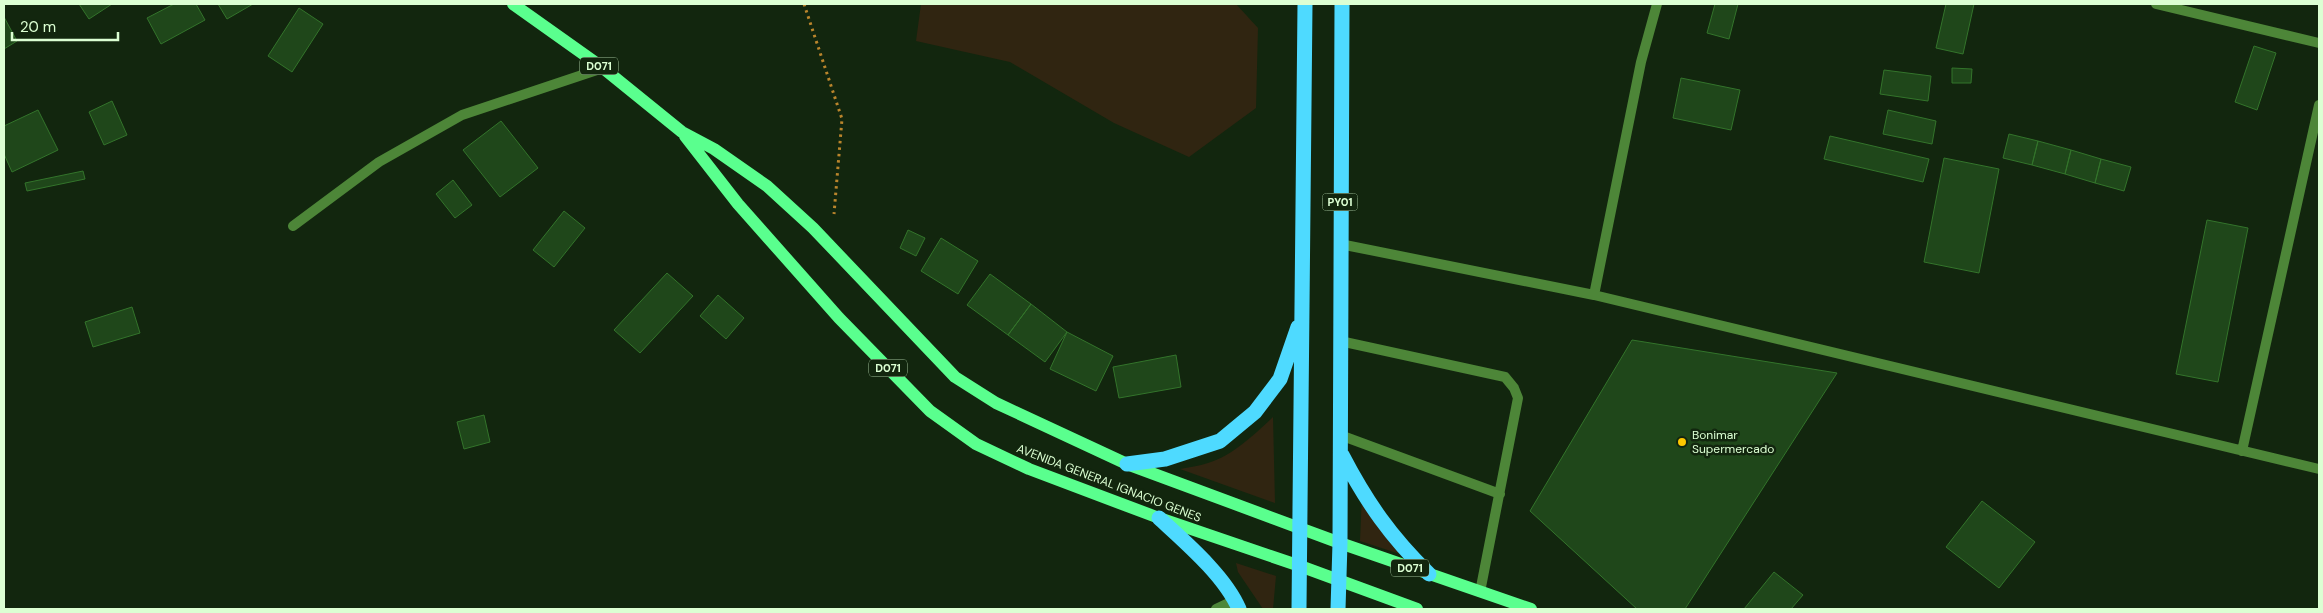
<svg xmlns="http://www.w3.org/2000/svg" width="2323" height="613" font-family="'DM Sans',sans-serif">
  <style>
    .green { fill: #302511 }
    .building { fill: #1f471a; stroke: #33742b }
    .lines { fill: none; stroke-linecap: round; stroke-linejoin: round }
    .path { stroke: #ba852c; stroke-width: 3; stroke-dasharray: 2.5 4; stroke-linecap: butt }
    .lane { stroke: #4d8638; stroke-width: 10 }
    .street { stroke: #4d8638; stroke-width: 10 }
    .primary { stroke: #5aff8e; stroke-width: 12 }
    .highway { stroke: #4edaff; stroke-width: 15 }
    .poi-dot { fill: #fec800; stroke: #12260e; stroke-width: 2 }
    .labels { text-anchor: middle; stroke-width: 5; stroke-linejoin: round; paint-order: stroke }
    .shield { fill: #12260e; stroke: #9fbe98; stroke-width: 1 }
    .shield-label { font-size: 11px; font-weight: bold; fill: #dcffd3 }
    .poi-label { font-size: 12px; fill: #dcffd3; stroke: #12260e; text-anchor: start }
    .street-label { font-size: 12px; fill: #dcffd3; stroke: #12260e }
  </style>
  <rect width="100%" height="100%" fill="#12260e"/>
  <path class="green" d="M921,4h315l22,24 -2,80 -67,49 -75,-34 -104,-61 -94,-21z
    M1273,417l2,86 -95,-34c9,-2 19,-3 28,-6 24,-7 47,-29 65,-46z
    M1362,494l44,62 -46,-15z
    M1236,563l40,13 -3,33h-10l-25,-37z"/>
  <path class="building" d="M79,4h33l-23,15z
    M174,4h22l9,16 -44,24 -14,-26z
    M218,4h35l-26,15z
    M1715,4h23l-9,35 -22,-6z
    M1946,4h28l-11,50 -27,-6z
    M299,8l24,16 -31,48 -24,-16z
    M4,17l13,24 -13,8z
    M2254,46l22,7 -19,57 -22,-8z
    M1952,68l20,1 -1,14h-19z
    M1884,70l47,6 -3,25 -48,-7z
    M1681,78l59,12 -9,40 -58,-12z
    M112,101l15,34 -23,10 -15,-33z
    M38,110l20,40 -46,22 -8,-18v-28z
    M1888,110l48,11 -4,23 -49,-10z
    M501,121l37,47 -38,29 -37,-47z
    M2009,134l29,7 -6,24 -29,-7z
    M1830,136l99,23 -6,23 -99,-23z
    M2038,141l33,9 -6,24 -33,-9z
    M2071,150l30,9 -6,24 -30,-9z
    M1944,158l55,11 -20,104 -55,-11z
    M2101,159l30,8 -7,24 -29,-8z
    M83,171l2,8 -58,12 -2,-8z
    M453,180l19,25 -17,13 -19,-24z
    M564,211l21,17 -31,39 -21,-17z
    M2207,220l41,8 -30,154 -42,-8z
    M908,230l17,8 -9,18 -16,-8z
    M941,238l37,23 -20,33 -37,-23z
    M667,273l26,23 -53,57 -26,-23z
    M990,274l41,30 -23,31 -41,-30z
    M718,295l26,23 -18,21 -26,-23z
    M1031,304l36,28 -22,30 -37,-27z
    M132,307l8,26 -47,14 -8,-25z
    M1067,332l46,24 -17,35 -46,-22z
    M1632,340l205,33 -152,236h-48l-107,-98z
    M1176,355l5,32 -62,11 -6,-31z
    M484,415l6,27 -26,7 -7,-27z
    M1982,501l53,41 -36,46 -53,-41z
    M1774,572l29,23 -12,14h-47z"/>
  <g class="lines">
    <path class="path" d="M804,4l38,115 -8,95"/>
    <path class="lane" d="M293,226l86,-64 83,-47 141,-47
      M1340,341l165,36 9,11 4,10 -38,194
      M1340,435l160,59
      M1216,609l19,-9"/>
    <path class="street" d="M2156,4l163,39
      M1340,244l254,51 725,174
      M1594,295l47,-233 16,-58
      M2242,451l77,-346"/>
    <path class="primary" d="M513,4l90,64 79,64 32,17 53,37 46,42 142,149 41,26 131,61 213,79 191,66
      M685,136l53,68 101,114 91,93 46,33 53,25 130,49 141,48 117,43"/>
    <path class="highway" d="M1342,455c25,48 49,82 87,119
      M1127,464l38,-5 55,-18 35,-29 25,-33 18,-52
      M1159,518c26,24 66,58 80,91
      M1299,609l6,-605
      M1338,609l2,-66 2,-539"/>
  </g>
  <circle class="poi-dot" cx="1682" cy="442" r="5"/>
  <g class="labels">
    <g class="shield">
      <rect x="580" y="57.5" width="38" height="17" rx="4"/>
      <rect x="1322.5" y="193.5" width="35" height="17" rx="4"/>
      <rect x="869" y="359.5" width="38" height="17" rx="4"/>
      <rect x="1391" y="559.5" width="38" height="17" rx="4"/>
    </g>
    <g class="shield-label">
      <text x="599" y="70">D071</text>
      <text x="1340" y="206">PY01</text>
      <text x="888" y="372">D071</text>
      <text x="1410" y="572">D071</text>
    </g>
    <g class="poi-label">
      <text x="1692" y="439">Bonimar<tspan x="1692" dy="14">Supermercado</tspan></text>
    </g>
    <g class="street-label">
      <text transform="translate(1109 483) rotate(21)" y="4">AVENIDA GENERAL IGNACIO GENES</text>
    </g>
  </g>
  <rect width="2323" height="613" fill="none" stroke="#dcffd3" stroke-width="10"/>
  <path d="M12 32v8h106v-8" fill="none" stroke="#dcffd3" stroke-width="2.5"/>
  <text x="20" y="32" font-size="15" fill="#dcffd3" stroke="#12260e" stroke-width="4" paint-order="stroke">20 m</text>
</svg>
